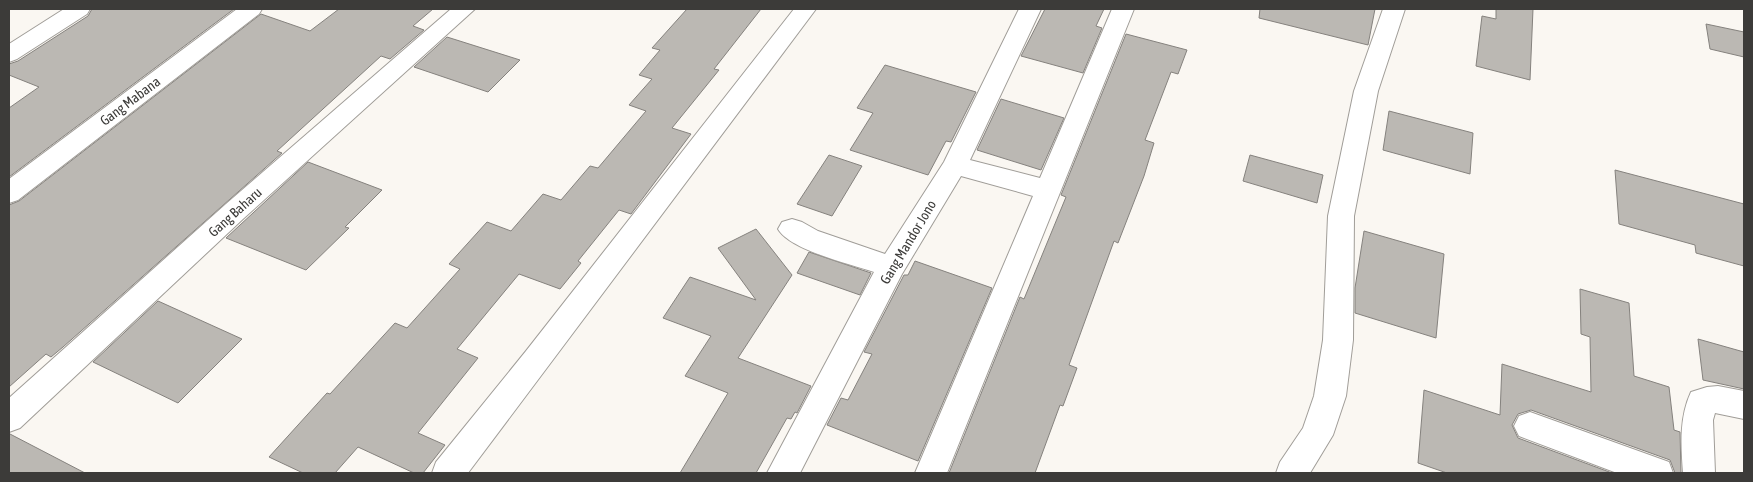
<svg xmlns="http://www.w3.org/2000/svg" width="1753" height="482" font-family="'Asap Condensed',sans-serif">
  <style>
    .building { fill: #bbb8b3; stroke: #85827e }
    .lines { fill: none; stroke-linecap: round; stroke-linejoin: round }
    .minor-casing { stroke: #a09d98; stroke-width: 2 }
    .minor { fill: #fff; fill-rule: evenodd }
    .labels { text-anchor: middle; stroke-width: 4; stroke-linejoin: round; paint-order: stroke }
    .street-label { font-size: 14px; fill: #3c3b39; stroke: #fff }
  </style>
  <rect width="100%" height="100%" fill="#faf7f2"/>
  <path class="building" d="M92,9h142l-225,168v-69l30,-21 -30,-12v-11l9,-3 70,-45z
    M339,9h94l-20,17 11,4 -34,29 -9,-3 -104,95 5,2 -219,194 -12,10 -5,-3 -37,33v-182l10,-4 242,-187 49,17z
    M687,9h74l-47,60 5,1 -47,58 19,6 -60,80 -12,-4 -41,51 3,2 -21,26 -41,-15 -62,75 21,9 -60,75 27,12 -22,28h-9l-56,-26 -23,26h-32l-34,-16 58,-64 3,1 65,-71 12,5 53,-59 -11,-5 38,-42 24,9 32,-37 18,6 29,-34 8,2 48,-57 -17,-6 23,-26 -13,-4 21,-25 -8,-2z
    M1045,9h59l-8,17 6,2 -19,45 -62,-17z
    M1260,9h115l-7,36 -109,-27z
    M1496,9h37l-3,71 -54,-14 6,-50 14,3z
    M1706,24l38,8v25l-34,-8z
    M1126,34l61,16 -9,24 -7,-2 -26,68 9,3 -10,33 -26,67 -4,-2 -45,124 8,3 -14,38 -3,-1 -25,68h-86l71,-176 4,2 42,-102 -5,-2z
    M447,37l73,23 -32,32 -74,-25z
    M885,65l91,27 -25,50 -5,-1 -18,34 -78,-25 23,-37 -16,-5z
    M1001,99l63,19 -23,52 -64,-20z
    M1389,111l84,22 -3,41 -87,-24z
    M829,155l33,11 -30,50 -35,-12z
    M1250,155l73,20 -6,28 -74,-22z
    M308,162l74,28 -37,37 4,1 -43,42 -80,-32z
    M1615,170l129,34v62l-48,-13 -1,-8 -76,-21z
    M756,229l36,46 -54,83 73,28 -14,27 -2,-1 -4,7 -4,-1 -31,55h-76l48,-80 -43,-17 26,-40 -48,-18 27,-41 66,23 -38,-52z
    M1364,231l80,23 -8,84 -81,-25v-25z
    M809,252l62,21 -11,22 -63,-22z
    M915,261l77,27 -74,173 -91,-36 14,-27 7,2 24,-46 -8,-2 40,-77h4z
    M1580,289l49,14 5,73 35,11 5,43 6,2 1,41h-6l-5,-13 -139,-50 -13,4 -6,11 6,13 94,35h-165l-29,-10 6,-73 76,25 2,-51 89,28 -1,-55 -9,-3z
    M158,301l84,38 -64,64 -85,-41z
    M1698,339l46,13v37l-41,-9z
    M9,434h1l75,39h-76z"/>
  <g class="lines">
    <g class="minor-casing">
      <path id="minor" d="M64,9h26l-3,5 -70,45 -8,3v-18z
        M237,9h25l-3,5 -241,186 -9,3v-24z
        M451,9h24l-231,209 -224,210 -11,4v-34l217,-194z
        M794,9h22l-348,464h-36l4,-11 90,-111z
        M1019,9h22l-71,151 70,18 72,-169h22l-187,464h-32l118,-277 -72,-20 -59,98 -102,199h-33l107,-201c-24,-8 -84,-22 -96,-43l4,-7 10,-3 10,3 16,9 67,23 59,-92z
        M1383,9h22l-27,82 -24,125 -1,124 -7,56 -13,39 -23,38h-34l4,-11 23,-34 11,-32 9,-56 5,-124 26,-125z
        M1718,386l26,5v28l-29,-6 -2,7 2,53h-32c-2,-28 -4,-55 8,-81l16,-5z
        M1530,412l139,50 4,11h-56l-98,-37 -5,-10 5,-10z"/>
    </g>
    <use href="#minor" class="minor"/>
  </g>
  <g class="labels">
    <g class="street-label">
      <text transform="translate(130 101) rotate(-37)" y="5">Gang Mabana</text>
      <text transform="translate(235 212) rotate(-42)" y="5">Gang Baharu</text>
      <text transform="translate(908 242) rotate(-59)" y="5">Gang Mandor Jono</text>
    </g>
  </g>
  <rect width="1753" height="482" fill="none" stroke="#3c3b39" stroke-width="20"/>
</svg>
